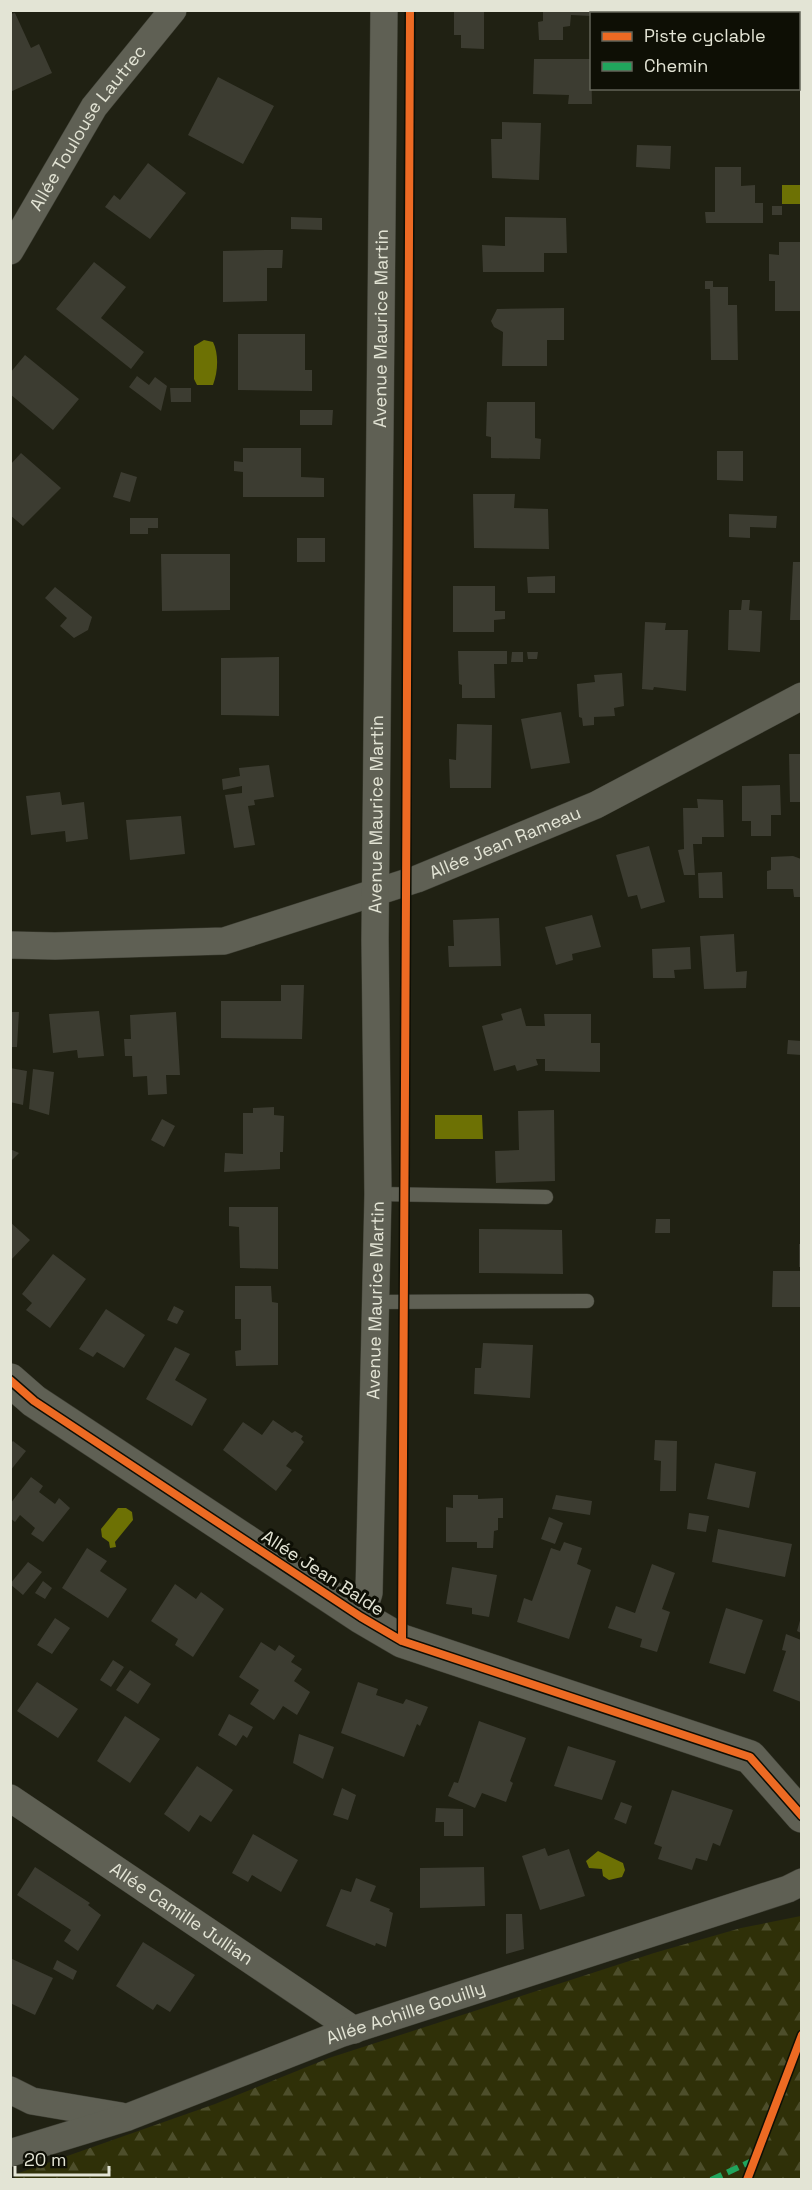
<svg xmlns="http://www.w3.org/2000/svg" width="812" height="2190" font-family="'Space Grotesk',sans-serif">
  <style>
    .forest { fill: url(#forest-firs) }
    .water { fill: #6d7104 }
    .building { fill: #3c3c31 }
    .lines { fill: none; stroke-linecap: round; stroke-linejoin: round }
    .lane-casing { stroke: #3d3e33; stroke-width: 15 }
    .street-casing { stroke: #3d3e33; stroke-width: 28 }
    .secondary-casing { stroke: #3d3e33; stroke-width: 34 }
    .lane { stroke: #5f6054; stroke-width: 14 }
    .street { stroke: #5f6054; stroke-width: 27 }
    .secondary { stroke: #5f6054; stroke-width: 33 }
    .quiet { stroke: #20a55d; stroke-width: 6; stroke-dasharray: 12 6; stroke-linecap: butt }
    .cycleway-casing { stroke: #0e0f05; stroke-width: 11 }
    .cycleway { stroke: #ed6a23; stroke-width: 8 }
    .labels { text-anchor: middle; stroke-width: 6; stroke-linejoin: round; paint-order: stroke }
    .street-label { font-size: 18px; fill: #e3e4d5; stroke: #0e0f05 }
  </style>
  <defs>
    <pattern id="forest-firs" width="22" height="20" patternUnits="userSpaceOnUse" patternTransform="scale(1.5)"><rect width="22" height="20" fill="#2f3008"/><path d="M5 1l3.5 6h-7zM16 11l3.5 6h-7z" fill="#4d4e2b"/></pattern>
  </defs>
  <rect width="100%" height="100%" fill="#202113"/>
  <path class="forest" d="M801,1916v263h-787l2,-5 199,-70 114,-46 325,-105 87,-25z"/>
  <path class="water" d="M782,185h19v19h-19z
    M204,340l9,2c6,12 5,30 0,43h-16l-3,-6v-33z
    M435,1115h47l1,24h-48z
    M118,1508h8l6,4 1,8 -18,22 1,5 -6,1 -1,-6 -7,-5 -1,-8z
    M598,1851l25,12 2,7 -3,7 -13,3 -6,-4 -1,-7 -13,-1 -3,-7z"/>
  <path class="building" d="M454,10h30v39l-23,-1v-13h-7z
    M543,10h48v6l-20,-1 -1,11 -7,1v13h-24l-1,-18 5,-1z
    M620,10h45v4h-45z
    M773,10h26v4h-26z
    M15,13l16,35 8,-4 13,29 -42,19v-78z
    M534,59h57l1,45h-24l1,-9 -36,-1z
    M218,77l56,29 -31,58 -55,-29z
    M502,122l39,1 -2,57 -47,-2 -1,-39h11z
    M637,145l34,1 -1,23 -34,-2z
    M148,163l38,30 -36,46 -45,-32 9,-12 6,5z
    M715,167h26v19l14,-1v18h8v20h-57l-1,-11h10z
    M772,206h10v9h-10z
    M291,217l31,1v12l-31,-1z
    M505,217l61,1 1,35h-23v19h-61l-1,-27 23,1z
    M779,242h22v69h-26v-30h-6v-27l10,1z
    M266,250h17l-1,18h-15v33l-44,1v-51z
    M94,262l32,25 -25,31 43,34 -13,17 -75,-60z
    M705,281h8v6h15v18h9l1,55h-27l-1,-71h-5z
    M564,308v32h-17v26h-45l1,-34 -9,-5 -3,-6 6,-12z
    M238,334h67v36h7v21l-74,-1z
    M25,355l54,44 -26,31 -43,-36v-21z
    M137,376l12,9 6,-8 12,9 -6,25 -32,-24z
    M170,388h21v14h-20z
    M487,402h48v36l6,1 -1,20 -49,-1v-21l-5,-1z
    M300,410h33l-1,15h-32z
    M243,448h58v29l23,1v19h-81v-25l-9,-1v-10l9,1z
    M717,451h26v30l-26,-1z
    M21,453l40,35 -38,38 -13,-11v-50z
    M121,472l16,5 -7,25 -17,-5z
    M473,494h42l-1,14 34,1 1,40 -75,-1z
    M729,514l48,2 -1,12 -26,-1v11l-21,-1z
    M130,518h28v10h-10v6h-18z
    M297,538h28v24h-28z
    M161,554h69v56l-68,1z
    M793,562h8v58h-11z
    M555,576v17h-27l-1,-16z
    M453,586h42v25h10v8l-11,1v12h-41z
    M55,587l37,30 -4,13 -14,8 -14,-12 7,-8 -22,-20z
    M742,600h8l-1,10 13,1 -2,41 -32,-2 1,-40h12z
    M645,622l21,1 -1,7h23l-2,61 -32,-4 -1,3 -11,-1z
    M458,651h49v13h-13l1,34h-33v-13l-3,-1z
    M512,652h11v10h-12z
    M527,652h11l-1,7h-9z
    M279,657v59l-58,-1v-57z
    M622,673l2,33 -10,2 1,8 -21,1v8l-11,1 -1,-8 -3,-1 -2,-33 18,-2 -1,-7z
    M561,712l9,51 -39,6 -10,-50z
    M457,724l35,1 -1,63h-41l-1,-29 7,1z
    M789,754h12v48h-11z
    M269,765l5,32 -20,3 1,5 -7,1 7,39 -21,3 -9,-53 17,-2v-7l-19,4 -1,-11 18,-3 -1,-8z
    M780,785l1,30h-10v21h-20v-15h-9v-35z
    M60,792l2,13 22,-3 4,37 -22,3 -1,-11 -34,4 -5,-39z
    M697,799l26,1 1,37h-22v7h-9l2,31h-11l-6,-25 6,-1 -1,-41h15z
    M181,816l4,38 -55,6 -4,-40z
    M649,846l16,56 -24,7 -4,-14 -9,2 -12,-42z
    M793,856l8,3v38h-7l-1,-8h-26v-18l4,-1v-13z
    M722,872l1,26h-24l-1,-25z
    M592,915l9,32 -29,7 1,6 -17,5 -11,-38z
    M499,918l2,48 -52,1 -1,-21h6l-1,-26z
    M734,934l2,38 11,-1 -1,17 -42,1 -4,-53z
    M690,947l1,22 -17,1 1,8h-22l-1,-29z
    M281,985h23l-2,54 -81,-1v-37h60z
    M521,1008l5,18h19l-1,-12h47v29h9v29l-55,-1v-12h-9l2,6 -21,6 -2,-6 -21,6 -12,-45 21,-6 -2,-6z
    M99,1011l5,45 -26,2 -1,-8 -24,3 -4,-39z
    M10,1012h9l-2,35h-7z
    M176,1012l4,63h-14l1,19 -19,1 -1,-19 -14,1 -1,-21h-7l-1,-17h7l-1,-24z
    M788,1040l13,1v14l-14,-1z
    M10,1068l17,3 -4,34 -13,-3z
    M33,1069l21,3 -5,43 -20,-6z
    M274,1107v8l10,1 -1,36h-3v17l-56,3 1,-19 18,1v-41h10v-5z
    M554,1110l1,71 -59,2 -1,-32 24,-1 -1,-39z
    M162,1119l13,7 -11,21 -13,-7z
    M10,1149l9,4 -9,9z
    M229,1207h49v62l-38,-1 -1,-41 -10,-1z
    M656,1219h14v14h-15z
    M10,1222l20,18 -20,21z
    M479,1229l83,1 1,44 -84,-1z
    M799,1244h2v23h-2z
    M53,1254l33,25 -36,49 -24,-18 6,-7 -10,-9z
    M773,1271h28l-1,36h-28z
    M235,1286h36l1,16 6,1v62l-42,1 -1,-15 6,-1v-31h-6z
    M174,1306l10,5 -7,13 -10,-4z
    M106,1309l39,26 -21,33 -27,-16 -4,5 -14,-8z
    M483,1343l50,2 -3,53 -56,-4 1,-26h6z
    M175,1347l15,7 -15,26 32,19 -15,27 -46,-27z
    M273,1420l19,13 3,-2 8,5 -2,3 3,3 -18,24 6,4 -16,21 -53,-41 20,-28 19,13z
    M655,1440l22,1 -1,50h-16l1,-30 -7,-1z
    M13,1441l13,10 -16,20v-27z
    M715,1463l41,9 -7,36 -42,-9z
    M31,1477l12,9 -4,6 16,12 4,-6 11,10 -27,34 -12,-8 4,-6 -15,-13 -5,7 -5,-4v-14z
    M453,1495h25v4l25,-1v20h-5v12l-4,1 -1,17h-16v-6h-31v-35l7,1z
    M556,1495l36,6 -2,14 -38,-6z
    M689,1513l20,3 -3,16 -19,-3z
    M549,1517l14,6 -8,21 -14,-5z
    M718,1529l74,15 -7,33 -73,-15z
    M564,1542l18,6 -5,16 14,6 -22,69 -52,-17 7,-24 8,3 19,-53 9,3z
    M87,1548l20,13 -7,10 27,18 -19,29 -46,-30z
    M28,1562l14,10 -19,23 -13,-11z
    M652,1564l23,9 -13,36 8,3 -13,40 -17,-5 2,-8 -34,-11 8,-22 19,7z
    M452,1567l45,8 -8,42 -17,-3v-6l-26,-4z
    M43,1581l9,7 -7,11 -10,-6z
    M175,1584l21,15 5,-7 23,17 -31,48 -18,-12 3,-6 -27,-18z
    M726,1608l37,12 -18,54 -36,-11z
    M801,1617v16l-4,-2z
    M55,1618l15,10 -18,26 -15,-9z
    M786,1634l15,6v62l-28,-11 13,-40 -4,-1z
    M261,1642l14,9 4,-6 16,11 -4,6 11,7 -8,12 16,11 -13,23 -14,-9 -9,14 -24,-16 9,-14 -20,-13z
    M113,1660l11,7 -13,20 -11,-7z
    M130,1670l21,14 -13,20 -22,-14z
    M37,1682l41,27 -20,29 -41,-27z
    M358,1682l20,7 -2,6 27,9 3,-5 22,8 -8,19 -3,-2 -13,33 -63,-24z
    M229,1714l24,13 -6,11 -4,-3 -7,11 -18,-11z
    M125,1716l35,23 -30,44 -33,-22z
    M479,1721l47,17 -16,43 3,2 -7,19 -24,-9 -7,15 -27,-12 6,-14 4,1z
    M299,1734l35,13 -11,32 -30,-16z
    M568,1746l48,15 -14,39 -48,-14z
    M197,1766l36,24 -22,32 -11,-7 -11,17 -25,-18z
    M342,1788l14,7 -8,25 -15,-5z
    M672,1790l61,20 -13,36 -7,-3 -6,18 -11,-3 -4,12 -34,-11 4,-12 -8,-3z
    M621,1802l11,4 -6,18 -12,-5z
    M436,1808l27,1v27h-19v-14h-9z
    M253,1834l45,26 -17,32 -29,-17 -4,7 -16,-9z
    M545,1848l3,8 21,-7 16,47 -45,14 -18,-54z
    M35,1867l55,36 -2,2 13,10 -23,36 -14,-10 7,-11 -54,-35z
    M484,1867l1,39 -65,2v-40z
    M356,1878l20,8 -6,15 20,8 -1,2 4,2 -7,34 -10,-4 -1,3 -49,-20 15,-37 10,3z
    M506,1914h16l2,35 -18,5z
    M143,1942l52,33 -25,37 -13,-8 -4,6 -37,-24z
    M10,1958l43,20 -18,37 -25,-12z
    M57,1960l20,11 -4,9 -20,-11z"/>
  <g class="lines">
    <g class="lane-casing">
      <path id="lane" d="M378,1194l168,3
        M375,1302l212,-1"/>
    </g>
    <g class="street-casing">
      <g id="street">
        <path id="s1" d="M10,251l84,-144 79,-97"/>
        <path id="s2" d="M10,945l45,1 169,-5 193,-62 179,-74 206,-109"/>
        <path id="s3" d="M361,1617l8,-24 9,-399 -3,-254 9,-930"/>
        <path id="s4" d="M10,1798l344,232"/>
        <path d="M10,2090l22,11 89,15"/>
        <path id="s5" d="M10,2153l118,-36 212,-83 448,-145 14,-7"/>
      </g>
    </g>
    <g class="secondary-casing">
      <path id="secondary" d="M10,1380l24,21 327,216 41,24 348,116 52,59"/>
    </g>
    <use href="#lane" class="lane"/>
    <use href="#street" class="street"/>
    <use href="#secondary" class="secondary"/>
    <path class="quiet" d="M711,2180l41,-19"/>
    <g class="cycleway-casing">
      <path id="cycleway" d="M10,1380l24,21 327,216 41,24 348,116 52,59
        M402,1641c6,-544 3,-1087 8,-1631
        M747,2180l55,-145"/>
    </g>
    <use href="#cycleway" class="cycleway"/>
  </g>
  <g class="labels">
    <g class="street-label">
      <text dy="6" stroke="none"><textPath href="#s1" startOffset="146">Allée Toulouse Lautrec</textPath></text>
      <text dy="6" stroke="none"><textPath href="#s3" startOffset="1290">Avenue Maurice Martin</textPath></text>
      <text dy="6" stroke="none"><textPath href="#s3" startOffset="804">Avenue Maurice Martin</textPath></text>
      <text dy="6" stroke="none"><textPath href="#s2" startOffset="512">Allée Jean Rameau</textPath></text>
      <text dy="6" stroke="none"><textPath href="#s3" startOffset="318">Avenue Maurice Martin</textPath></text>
      <text transform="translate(323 1573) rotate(33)" y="6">Allée Jean Balde</text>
      <text dy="6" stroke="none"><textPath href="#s4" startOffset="207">Allée Camille Jullian</textPath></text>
      <text dy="6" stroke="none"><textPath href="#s5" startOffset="420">Allée Achille Gouilly</textPath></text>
    </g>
  </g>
  <rect width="812" height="2190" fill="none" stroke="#e3e4d5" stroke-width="24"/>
  <rect x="590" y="12" width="210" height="78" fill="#0e0f05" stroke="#636458" stroke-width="1.5"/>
  <rect x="602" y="32" width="30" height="9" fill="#ed6a23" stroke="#636458" stroke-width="1.5"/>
  <text x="644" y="42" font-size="18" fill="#e3e4d5">Piste cyclable</text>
  <rect x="602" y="62" width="30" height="9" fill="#20a55d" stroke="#636458" stroke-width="1.5"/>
  <text x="644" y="72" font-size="18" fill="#e3e4d5">Chemin</text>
  <path d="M15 2166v9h94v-9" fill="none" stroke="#e3e4d5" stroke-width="3"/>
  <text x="24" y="2166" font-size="18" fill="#e3e4d5" stroke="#0e0f05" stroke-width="4.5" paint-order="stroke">20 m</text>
</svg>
